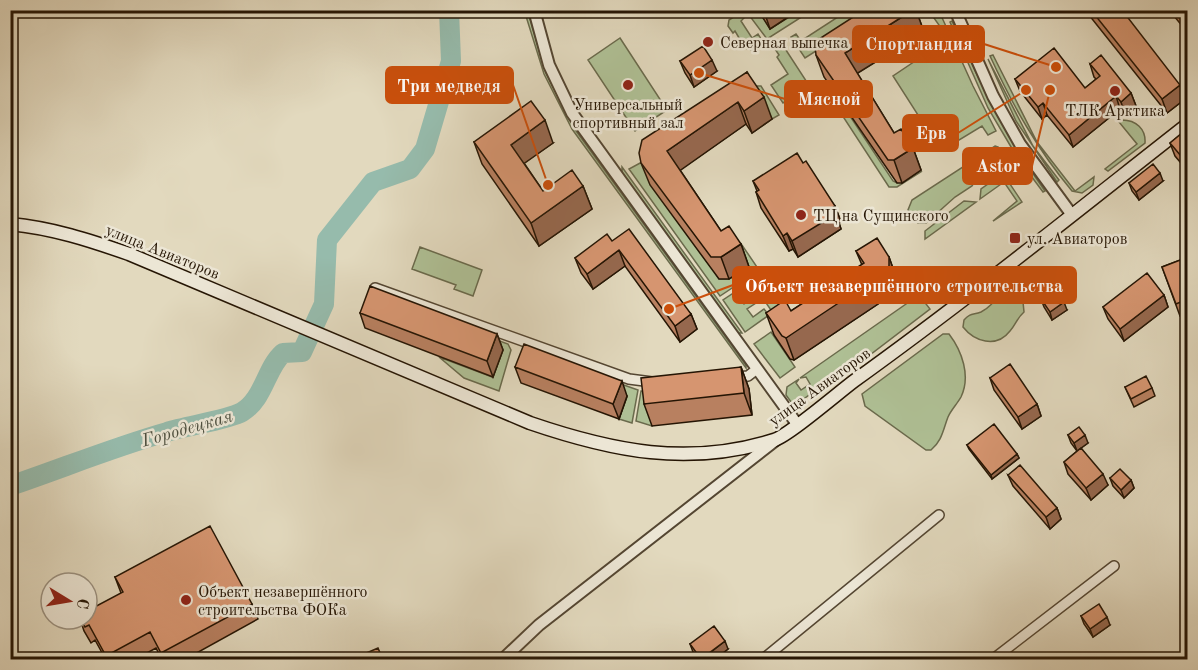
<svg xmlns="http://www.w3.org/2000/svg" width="1198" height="670" font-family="'Old Standard TT',serif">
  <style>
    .green { fill: #afc095; stroke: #6a6a4c; stroke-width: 1.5 }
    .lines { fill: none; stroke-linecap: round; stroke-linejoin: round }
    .river { stroke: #96bbac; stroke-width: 20 }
    .minor-casing { stroke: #544632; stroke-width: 12 }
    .tertiary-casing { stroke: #544632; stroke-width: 14 }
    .secondary-casing { stroke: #251504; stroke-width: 15 }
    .minor { stroke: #ece6d5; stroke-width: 9 }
    .tertiary { stroke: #ece6d5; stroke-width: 10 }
    .secondary { stroke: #ece6d5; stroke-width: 12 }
    .wall { fill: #b88060; stroke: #251504; stroke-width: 1.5 }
    .shaded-wall { fill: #96684e; stroke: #251504; stroke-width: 1.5 }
    .building { fill: #d69570; stroke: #251504; stroke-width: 1.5 }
    .poi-dot { fill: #8f2418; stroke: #ece6d5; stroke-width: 2 }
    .labels { text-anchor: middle; stroke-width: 5; stroke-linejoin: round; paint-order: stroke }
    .poi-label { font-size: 16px; fill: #251504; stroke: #ece6d5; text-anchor: start }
    .street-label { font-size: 16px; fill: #251504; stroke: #ece6d5 }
    .water-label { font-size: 18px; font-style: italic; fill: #4d4f3f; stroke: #ece6d5 }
    .leader { fill: none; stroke: #cb4f0b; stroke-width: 2 }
    .callout-dot { fill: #cb4f0b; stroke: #ece6d5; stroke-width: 2 }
    .callout { fill: #cb4f0b; stroke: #cb4f0b; stroke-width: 2 }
    .callout-label { font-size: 18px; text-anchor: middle; font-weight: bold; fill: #fff }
  </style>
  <rect width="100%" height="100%" fill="#e2d9be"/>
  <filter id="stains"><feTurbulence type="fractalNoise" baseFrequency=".00333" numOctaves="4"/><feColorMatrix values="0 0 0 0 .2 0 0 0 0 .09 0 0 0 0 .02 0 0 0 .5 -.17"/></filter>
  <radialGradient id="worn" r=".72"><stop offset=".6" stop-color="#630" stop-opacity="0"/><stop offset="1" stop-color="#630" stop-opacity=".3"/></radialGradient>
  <path class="green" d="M743,11l3,5 -5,5 11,17 6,-4 5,8 -11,8 -7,-2 -10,-17 -2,2 -5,-7 1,-6z
    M746,11h13l11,18 29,-18h12l-44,28z
    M847,11h32l-74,47 -14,-21 5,-3 5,7z
    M929,11h10l34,75 23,45 -8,4 -6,-9 -41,25 -48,-75 49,-33 -3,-18z
    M528,12l18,61 28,55 172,237v3l-174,-239 -28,-55 -19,-61z
    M952,21c27,60 54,116 93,170l-2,1 -26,-35 -29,-49 -38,-86z
    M620,38l47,72 -32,21 -47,-71z
    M780,46l4,1 32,49 -3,10 -13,-14 -17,11 -12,-18 17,-11 -11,-17 2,-2 -4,-6z
    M993,55l44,87 38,49 19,-14 -1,8 -11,8 -10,-2c-35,-42 -59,-85 -82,-135z
    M988,59l45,87 26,34 -2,2 -41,-61z
    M753,86h8l18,29 -7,4 -17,-24 -105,67 69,117h10l8,-30 5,-4 17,25 -39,26 -91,-127 13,-7z
    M832,89l61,92 4,2 25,-12 -25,16h-8l-62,-95z
    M1122,120c14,0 24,9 23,23l-37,28 -3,-2 32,-25 -18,-22z
    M995,146l3,1 -8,23 -10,3 -8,13 -17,11 -29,26h-8l-10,-13 4,-10z
    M622,167l120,166h-5l-115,-160z
    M1001,175l5,3 16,24 -29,19 24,-20 -13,-19 -24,17 1,-10z
    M964,201l12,1 -51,37v-8z
    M420,247l62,23 -9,26 -19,-7 2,-4 -44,-16z
    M760,274l18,27 1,6 -6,6 -22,-32z
    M747,284l4,5 -4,-1 -9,7 6,9 9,-6 -2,-4 2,-1 6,8 -12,8 6,8 11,-8 5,6 -24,17 -22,-32z
    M1008,284l15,18 1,10c-7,6 -8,12 -14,19 -14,18 -36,10 -47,-4l1,-7c6,-7 9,-5 17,-8 13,-6 17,-19 27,-28z
    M919,295l11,14 -106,81h-8l-22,16 -8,-11 1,-8 12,-8 -3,4 5,7 9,-6 -4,-7 -6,1z
    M771,332l24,35 -15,11 -26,-34z
    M943,334h6c13,17 22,42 12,63 -4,7 -10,13 -13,20 -5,13 -6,24 -17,33h-5l-61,-44 -3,-12z
    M494,339l14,5 3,6 -12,41 -35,-13 -25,-21 53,20z
    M621,384l17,6 -6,33 -13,-4 8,-22z
    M641,391l17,2 -9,8 3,25 -16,-5z"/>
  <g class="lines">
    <path class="river" d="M10,486c53,-18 104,-39 157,-54 18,-6 61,-12 75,-20 22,-13 24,-44 41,-59l19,-1 22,-48 3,-64 46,-58 37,-13 15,-20 26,-88 -2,-51"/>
    <g class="minor-casing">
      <path id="minor" d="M375,288l254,91 23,3
        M735,377l13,-1 9,-7
        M762,660l177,-145
        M992,660l122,-94"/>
    </g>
    <g class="tertiary-casing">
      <path id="tertiary" d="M534,10l15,55 23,48 225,311
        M955,10l38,86 27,48 52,71
        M502,660l37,-35 237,-185"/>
    </g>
    <g class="secondary-casing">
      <path id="secondary" d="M10,224c42,4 79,16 119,30l401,169c82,28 158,44 244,17 14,-4 64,-47 80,-59 114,-82 223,-170 334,-257"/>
    </g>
    <use href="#minor" class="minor"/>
    <use href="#tertiary" class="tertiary"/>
    <use href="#secondary" class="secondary"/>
  </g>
  <path class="wall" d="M758,10h41l-29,19z
    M864,10h52l8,22 -67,41 37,60 19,15 8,22 -19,13h-5l-73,-106 -8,-22z
    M1085,10h37l63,89 -18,14z
    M1169,10h19v23z
    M680,61l37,10 -23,16 -9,-14z
    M1090,64l41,29 5,13 -11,8 -5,-5 -47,38 -26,-32 -5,4 -22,-28 -5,-12 70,9 11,-9 -2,-2z
    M747,72l25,47 -20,14 -6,-9 -66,46 41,61 20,13 8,23 -20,12h-10l-69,-94 -9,-22z
    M1188,128v40l-2,1 -11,-13 -5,-13z
    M474,142l79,1 -29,20 19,28 40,-5 9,23 -53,37 -57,-82z
    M803,163l32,43 6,16 -2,1 2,6 -43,28 -5,-8 -4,2 -28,-43 -5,-16 1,-1 -4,-10z
    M1163,181l-24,19 -7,-9 -3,-8z
    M612,241l79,73 6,15 -17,13 -55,-76 -32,23 -12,-16 -6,-15z
    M856,251l33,6 8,23v8l-4,6 -99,66 -4,-1 -16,-24 -8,-22 25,-2 71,-46z
    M1188,257v56l-8,3 -18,-49z
    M1164,295l4,12 -44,34 -16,-22 -5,-12z
    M1041,299l26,11 -15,10 -8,-13z
    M360,313l137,21 6,16 -10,27 -128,-49z
    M515,367l112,29 -8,23 -98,-36z
    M741,367l8,22 3,26 -100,11 -8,-22z
    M990,378l47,26 4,12 -19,13 -28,-39z
    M1125,387l27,1 3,8 -21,11z
    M1068,435l20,8 -7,5 27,37 -17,15 -23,-26 -4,-12 13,-11 -6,-8z
    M967,445l50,9 2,4 -27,21 -23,-30z
    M1008,475l49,33 4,11 -11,10 -37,-43z
    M1110,478l21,2 3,8 -10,10 -11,-12z
    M115,577l137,27 6,15 -74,41h-22l-6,-12 -22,12h-28l-11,-20 -4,3 -7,-12 -4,-12h7l34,-26z
    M1081,616l29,9 -17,12 -9,-13z
    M690,644l38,5 -14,11h-16l-5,-8z"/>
  <path class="shaded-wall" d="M769,10h30l-29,19 -5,-15z
    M913,10h3l8,22 -71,44 -8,-23z
    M712,60l5,11 -23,16 -4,-12z
    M1180,85l5,14 -18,14 -5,-14z
    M1131,93l5,13 -11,8 -4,-12z
    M1116,96l4,13 -47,38 -4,-12z
    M764,97l8,22 -20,14 -8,-22z
    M738,102l8,22 -71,50 -8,-23z
    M1043,103l4,12 -5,4 -4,-12z
    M545,120l8,23 -34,24 -8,-22z
    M913,148l8,22 -19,13 -8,-23z
    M1188,151v17l-2,1 -5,-13z
    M1160,173l3,8 -24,19 -3,-8z
    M583,186l9,23 -53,37 -8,-23z
    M835,206l6,16 -2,1 2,6 -43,28 -6,-16z
    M787,233l6,16 -4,2 -6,-15z
    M741,244l8,23 -20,12 -8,-22z
    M619,250l6,16 -32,23 -6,-15z
    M889,257l8,23v8l-4,6 -99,66 -8,-22z
    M1164,295l4,12 -44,34 -4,-12z
    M1064,302l3,8 -15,10 -2,-8z
    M691,314l6,15 -17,13 -5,-16z
    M497,334l6,16 -10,27 -6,-16z
    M741,367l8,22 3,26 -8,-22z
    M622,381l5,15 -8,23 -6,-15z
    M1037,404l4,12 -19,13 -4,-12z
    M1085,435l3,8 -11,8 -3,-8z
    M1017,454l2,4 -27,21 -1,-4z
    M1103,474l5,11 -17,15 -5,-12z
    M1131,480l3,8 -10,10 -3,-8z
    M1057,508l4,11 -11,10 -4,-12z
    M1107,617l3,8 -17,12 -3,-8z
    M725,641l3,8 -14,11h-13z"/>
  <path class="building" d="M864,10h49l-68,43 49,80 7,-4 12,19 -19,12h-6l-72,-105 -1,-9 4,-7z
    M1091,10h31l58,75 -18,14z
    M1173,10h15v18z
    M703,46l9,14 -22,15 -10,-14z
    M1054,48l31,40 15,-12 -10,-12 11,-9 30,38 -10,9 -5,-6 -47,39 -26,-32 -5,4 -23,-28z
    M747,72l17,25 -20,14 -6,-9 -71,49 54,80 8,-5 12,18 -20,13h-10l-70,-94 -2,-10 3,-13z
    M531,101l14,19 -34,25 32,46 29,-21 11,16 -52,37 -57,-81z
    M1188,128v23l-7,5 -11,-13z
    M797,153l6,10 3,-2 29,45 -3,2 4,6 -44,27 -5,-8 -4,3 -27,-44 3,-2 -6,-9z
    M1153,164l7,9 -24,19 -7,-9z
    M629,229l62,85 -16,12 -56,-76 -32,24 -12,-16 32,-24 5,7z
    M877,238l12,19v9l-4,6 -99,66 -4,-2 -16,-23 19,-13 6,11 73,-48 -8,-12z
    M1188,257v42l-12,5 -14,-37z
    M1147,273l17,22 -44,34 -17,-22z
    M370,286l127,48 -10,27 -127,-48z
    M1055,289l9,13 -14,10 -9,-13z
    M524,344l98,37 -9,23 -98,-37z
    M1010,364l27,40 -19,13 -28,-39z
    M741,367l3,26 -100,11 -3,-26z
    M1146,376l6,12 -21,11 -6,-12z
    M994,424l23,30 -26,21 -24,-30z
    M1079,427l6,8 -11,8 -6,-8z
    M1081,448l22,26 -17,14 -22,-26z
    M1020,465l37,43 -11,9 -38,-42z
    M1120,469l11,11 -10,10 -11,-12z
    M210,526l42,78 -91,49 -11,-21 -44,24 -17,-31 -4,2 -5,-8h7v-8l36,-19 -8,-15z
    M1099,604l8,13 -17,12 -9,-13z
    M714,626l11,15 -24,18 -11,-15z
    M378,648l5,12h-33z
    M674,655l4,5h-11z
    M1133,655l4,5h-10z"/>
  <g class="poi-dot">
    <circle cx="708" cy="42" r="6"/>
    <circle cx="628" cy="85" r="6"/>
    <circle cx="1115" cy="91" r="6"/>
    <circle cx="801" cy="215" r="6"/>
    <rect x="1009" y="232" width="12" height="12" rx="3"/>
    <circle cx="186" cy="600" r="6"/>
  </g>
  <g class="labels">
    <g class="poi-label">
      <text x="720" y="48">Северная выпечка</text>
      <text x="628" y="110" text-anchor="middle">Универсальный<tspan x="628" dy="18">спортивный зал</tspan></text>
      <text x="1115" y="116" text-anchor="middle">ТЛК Арктика</text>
      <text x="813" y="221">ТЦ на Сущинского</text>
      <text x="1027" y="244">ул. Авиаторов</text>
      <text x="198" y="597">Объект незавершённого<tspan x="198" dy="18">строительства ФОКа</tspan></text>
    </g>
    <g class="street-label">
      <text transform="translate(163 251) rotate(22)" y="6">улица Авиаторов</text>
      <text transform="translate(819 386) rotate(-36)" y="6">улица Авиаторов</text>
    </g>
    <g class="water-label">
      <text transform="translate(187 428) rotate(-16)" y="6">Городецкая</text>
    </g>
  </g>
  <path class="leader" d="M1056 67L984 44M548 185L513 85M699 73L785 99M1026 90L958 133M1050 90L1032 166M669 309L733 285"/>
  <g class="callout-dot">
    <circle cx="1056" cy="67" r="6"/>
    <circle cx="548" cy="185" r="6"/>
    <circle cx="699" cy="73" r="6"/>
    <circle cx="1026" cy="90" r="6"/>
    <circle cx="1050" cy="90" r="6"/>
    <circle cx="669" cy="309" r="6"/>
  </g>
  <g class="callout">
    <rect x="853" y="26" width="131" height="36" rx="6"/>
    <rect x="386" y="67" width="127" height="36" rx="6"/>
    <rect x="785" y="81" width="87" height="36" rx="6"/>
    <rect x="903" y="115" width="55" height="36" rx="6"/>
    <rect x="963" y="148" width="69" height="36" rx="6"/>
    <rect x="733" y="267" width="343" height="36" rx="6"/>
  </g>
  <g class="callout-label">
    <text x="919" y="50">Спортландия</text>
    <text x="449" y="92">Три медведя</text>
    <text x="829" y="105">Мясной</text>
    <text x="931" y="139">Ерв</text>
    <text x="998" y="172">Astor</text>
    <text x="904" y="292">Объект незавершённого строительства</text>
  </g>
  <rect width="1198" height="670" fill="none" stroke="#e2d9be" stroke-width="36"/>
  <rect x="12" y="12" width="1174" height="646" fill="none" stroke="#251504" stroke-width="3"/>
  <rect x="18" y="18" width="1162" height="634" fill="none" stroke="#251504" stroke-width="1.5"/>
  <g transform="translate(69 601) rotate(101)"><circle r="28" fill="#ece6d5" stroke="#9c9281" stroke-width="1.5"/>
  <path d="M0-4.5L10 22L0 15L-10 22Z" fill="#8f2418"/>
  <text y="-9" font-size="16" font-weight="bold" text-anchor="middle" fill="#251504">С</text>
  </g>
  <rect width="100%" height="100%" filter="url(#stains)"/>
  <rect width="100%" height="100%" fill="url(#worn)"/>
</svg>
